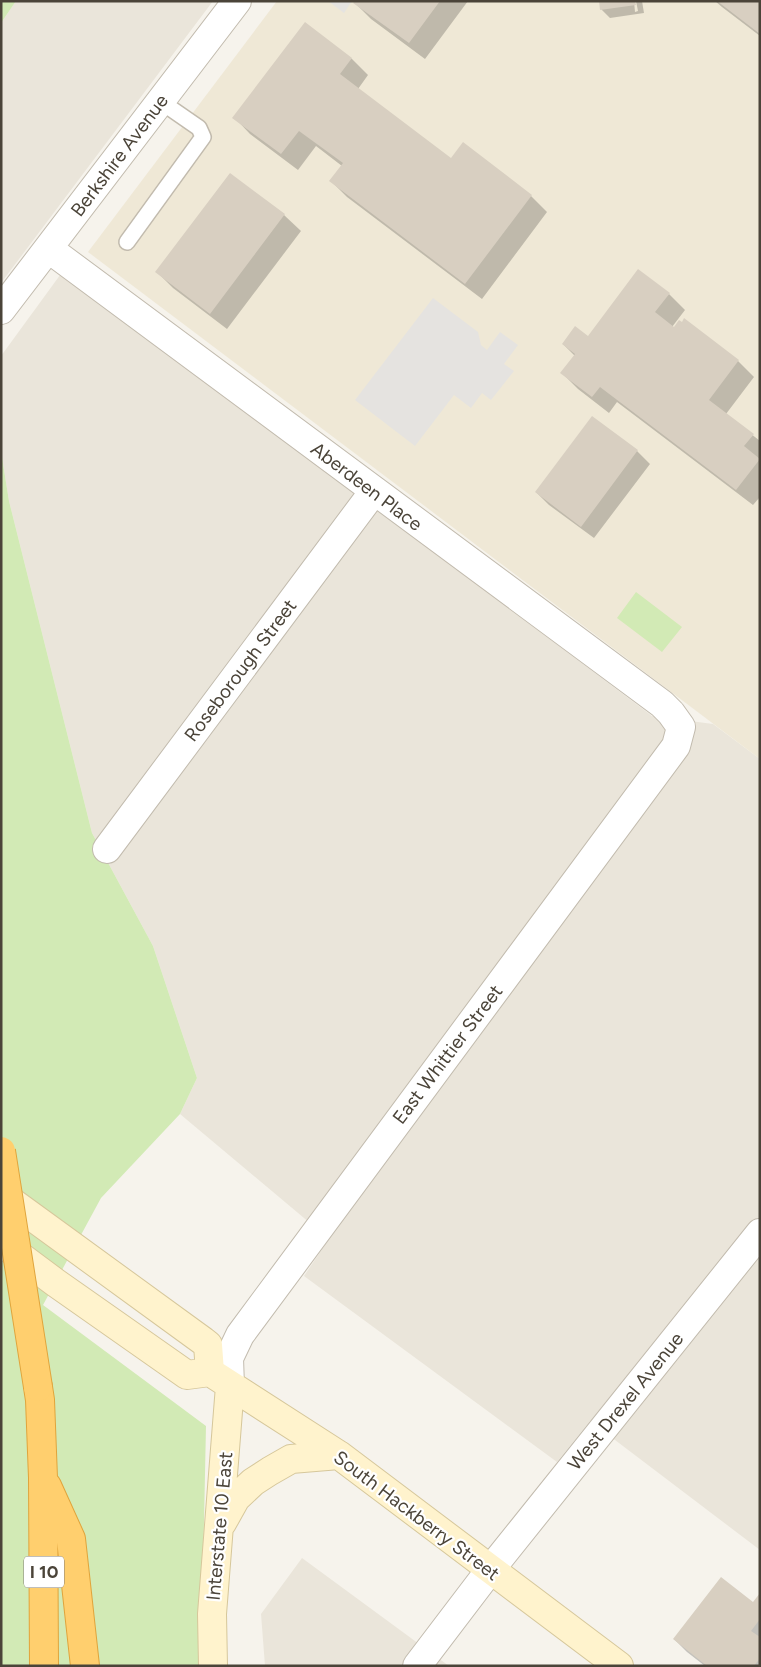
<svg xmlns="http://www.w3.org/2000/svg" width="761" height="1667" font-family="Figtree,sans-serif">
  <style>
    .residential { fill: #eae5da }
    .education { fill: #efe8d6 }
    .green { fill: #d2eab5 }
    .parking { fill: #e5e3e0 }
    .shadow { fill: #0003 }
    .building { fill: #d8cfc1 }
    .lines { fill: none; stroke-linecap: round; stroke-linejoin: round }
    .service-casing { stroke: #c2bbae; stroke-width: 18 }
    .minor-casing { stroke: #c2bbae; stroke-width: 30 }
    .secondary-casing { stroke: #d6c79b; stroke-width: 30 }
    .motorway-casing { stroke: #e0a43c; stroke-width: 30 }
    .service { stroke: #fff; stroke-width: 15 }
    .minor { stroke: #fff; stroke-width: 28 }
    .secondary { stroke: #fff3cd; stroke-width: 28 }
    .motorway { stroke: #ffcf6e; stroke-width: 28 }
    .motorway-bridge-casing { stroke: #e0a43c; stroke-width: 30; stroke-linecap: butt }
    .motorway-bridge { stroke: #ffcf6e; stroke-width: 28 }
    .labels { text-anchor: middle; stroke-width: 4.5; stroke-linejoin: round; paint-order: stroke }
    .shield { fill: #fff; stroke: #817c74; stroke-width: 1 }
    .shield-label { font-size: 18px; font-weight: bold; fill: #4b4439 }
    .street-label { font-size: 19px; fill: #4b4439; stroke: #fff }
  </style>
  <rect width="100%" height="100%" fill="#f6f3ec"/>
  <path class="residential" d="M16,1h197l-212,282v-260z
    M63,271l589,445 61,8 47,35v791l-170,-129 -33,41 -253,-186 25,-37 -149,-125 17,-36 -44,-132 -61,-113 -83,-332 -8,-50v-95z
    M302,1558l147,108h-184l-4,-52z"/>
  <path class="education" d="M277,1h483v758l-672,-507z"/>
  <path class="green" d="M1,1h15l-15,22z
    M1,451l8,50 83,332 61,113 44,132 -17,36 -79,84 -58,107 163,121 -5,240h-200z
    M636,592l46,35 -20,25 -45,-34z"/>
  <path class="parking" d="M328,1h24l-8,12z
    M433,298l45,34 3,13 6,5 13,-18 18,13 -14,19 10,7 -23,29 -9,-7 -11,15 -17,-13 -39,51 -60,-46z"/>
  <path class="shadow" d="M356,1h112l-43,58 -54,-40 -16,-16z
    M634,1l1,11 3,-1 -2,-10h6l2,12 -34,5 -9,-9z
    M715,1h45v35l-38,-29z
    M305,24l47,35 16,16 -10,14 93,71 80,36 16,16 -65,87 -135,-102 -16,-16 11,-15 -26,-20 -18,24 -48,-36 -16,-17z
    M230,174l54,41 17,16 -74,98 -54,-41 -16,-16z
    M669,294l16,16 -13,17 66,34 16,16 -28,37 34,27v56l-7,8 -136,-103 -8,11 -31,-24 -16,-16 13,-17 -12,-12 25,-7z
    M592,418l45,33 13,13 -56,74 -45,-33 -13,-13z
    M760,1597v69h-55l-18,-14 -13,-13 80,-35z"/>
  <path class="building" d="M355,1h85l-31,42 -56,-40z
    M599,1h36l1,4 -36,5z
    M717,1h43v33z
    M305,22l47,36 -12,16 111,84 12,-16 69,53 -67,89 -136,-103 14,-18 -44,-32 -18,23 -49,-36z
    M230,173l55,41 -75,100 -55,-42z
    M638,269l32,24 -15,19 19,15 5,-7 3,2 2,-4 55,42 -30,40 45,34 -10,12 16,13 -24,31 -136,-103 -8,10 -32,-24 15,-19 -13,-10 13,-18 13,10z
    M592,416l46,34 -57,77 -46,-35z
    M721,1577l32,25 7,-9v26l-9,12 9,6v21l-6,8h-47l-34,-27z"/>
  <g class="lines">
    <g class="service-casing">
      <path id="service" d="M127,242l76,-105 -4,-9 -39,-27"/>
    </g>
    <g class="minor-casing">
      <path id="minor" d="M49,249l613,455 9,9 10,14 -5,19 -436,589 -11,23 1,28
        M1,310l236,-309
        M107,849l267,-358
        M417,1666l73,-96 270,-337"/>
    </g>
    <g class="secondary-casing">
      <path id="secondary" d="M1,1194l202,147 5,4 2,27
        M1,1242l55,41 131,92 23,-3 129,83 280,211
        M222,1523l14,-25 17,-16 17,-11 21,-12 48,-4
        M213,1666l-1,-52 18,-228"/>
    </g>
    <g class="motorway-casing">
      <path id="motorway" d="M38,1387l2,13 3,78 1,188
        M47,1486l24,53 14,127"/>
    </g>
    <use href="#service" class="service"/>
    <use href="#minor" class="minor"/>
    <use href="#secondary" class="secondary"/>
    <use href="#motorway" class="motorway"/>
    <g class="motorway-bridge-casing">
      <path id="motorway-bridge" d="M1,1151l37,236"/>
    </g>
    <use href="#motorway-bridge" class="motorway-bridge"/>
  </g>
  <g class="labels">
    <rect class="shield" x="24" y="1556.5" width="40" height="31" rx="4"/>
    <g class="shield-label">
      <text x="44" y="1578">I 10</text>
    </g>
    <g class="street-label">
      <text transform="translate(119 155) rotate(-53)" y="7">Berkshire Avenue</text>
      <text transform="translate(367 486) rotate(37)" y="7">Aberdeen Place</text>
      <text transform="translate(240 670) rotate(-53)" y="7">Roseborough Street</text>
      <text transform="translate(447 1054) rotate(-53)" y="7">East Whittier Street</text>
      <text transform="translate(625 1401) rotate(-51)" y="7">West Drexel Avenue</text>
      <text transform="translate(417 1515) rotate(37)" y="7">South Hackberry Street</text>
      <text transform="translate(219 1526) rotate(-85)" y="7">Interstate 10 East</text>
    </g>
  </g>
  <rect width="761" height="1667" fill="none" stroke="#4b4439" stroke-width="5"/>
</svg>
